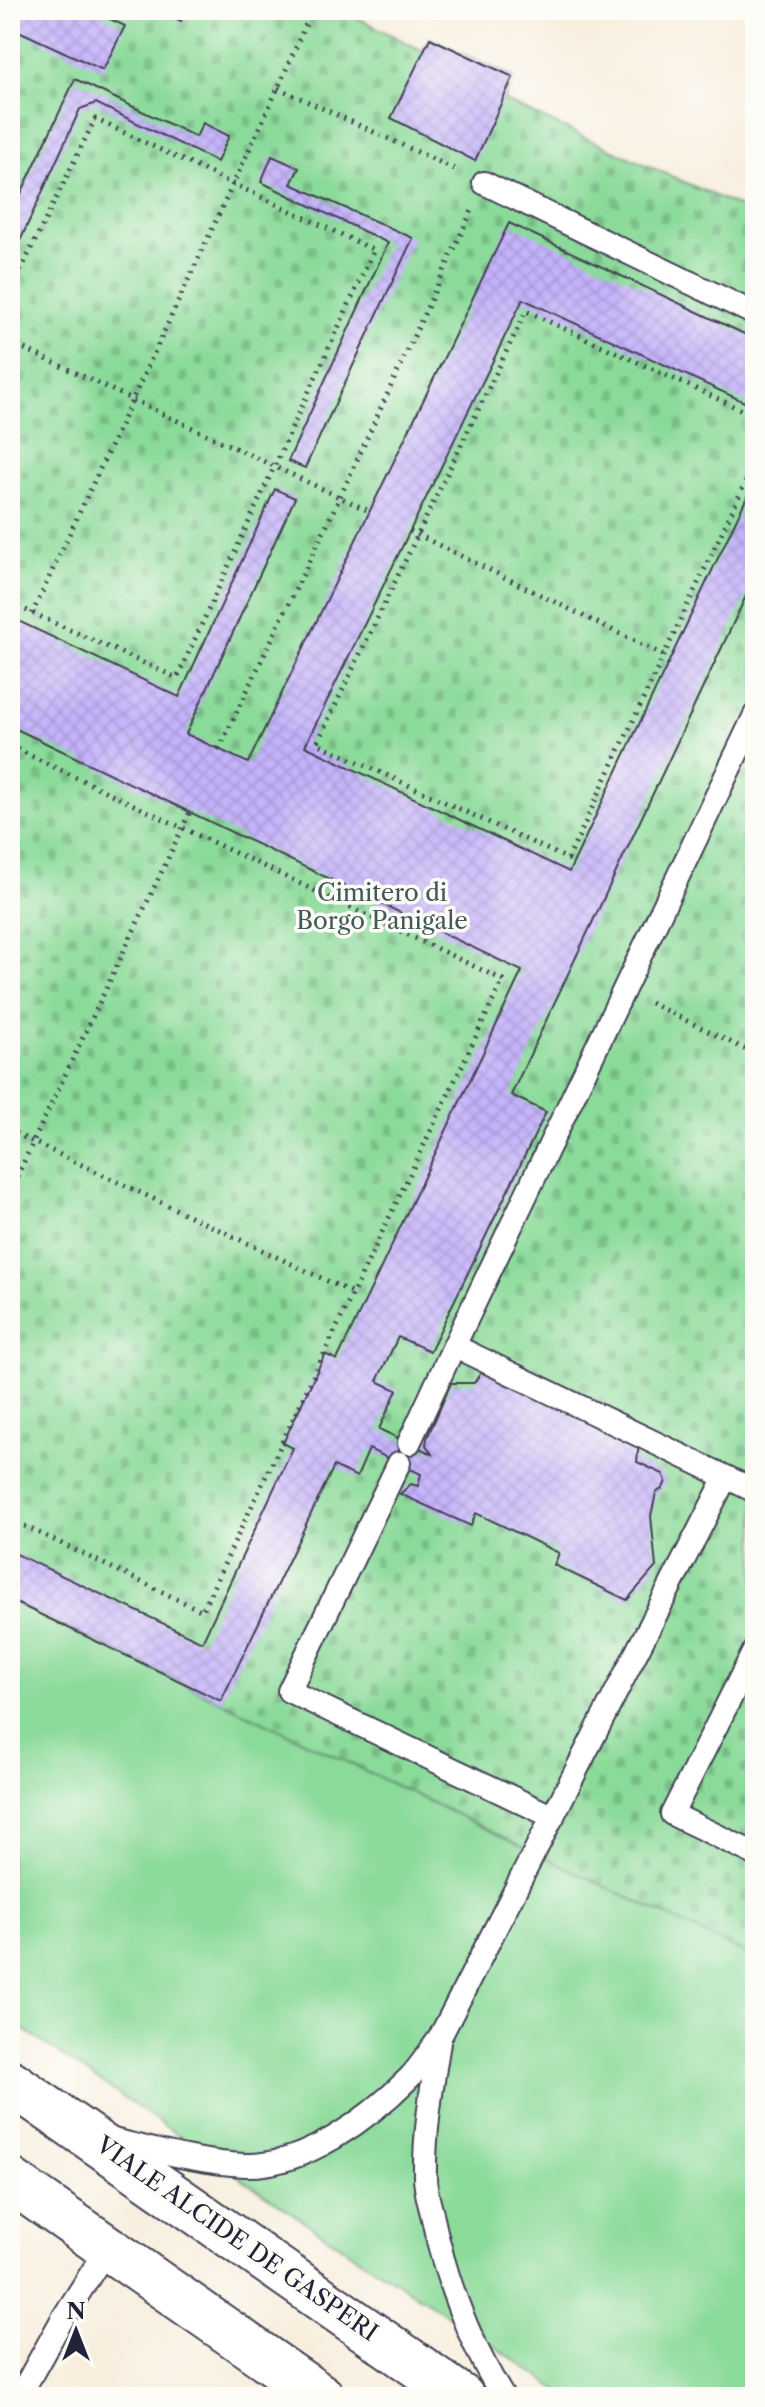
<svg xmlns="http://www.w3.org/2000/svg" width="765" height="2407" font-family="'Libre Caslon Text',serif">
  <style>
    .grass { fill: #8ada99; stroke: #567e6a; stroke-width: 2 }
    .cemetery { fill: url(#cemetery-stones); stroke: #567e6a; stroke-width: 2 }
    .building { fill: url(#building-cross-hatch) }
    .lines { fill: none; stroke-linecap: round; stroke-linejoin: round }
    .service-casing { stroke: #424153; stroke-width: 26 }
    .primary-casing { stroke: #424153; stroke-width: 48 }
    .path { stroke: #424153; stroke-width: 5; stroke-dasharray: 2 6; stroke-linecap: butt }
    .service { stroke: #fff; stroke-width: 22 }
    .primary { stroke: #fff; stroke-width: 44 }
    .labels { text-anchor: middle; stroke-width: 7; stroke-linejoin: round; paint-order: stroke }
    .park-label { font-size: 24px; fill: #415957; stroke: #fdfcf7 }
    .street-label { font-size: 24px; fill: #22223b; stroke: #fdfcf7 }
  </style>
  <defs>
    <pattern id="cemetery-stones" width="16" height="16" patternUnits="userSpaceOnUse" patternTransform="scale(2)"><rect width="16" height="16" fill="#8ada99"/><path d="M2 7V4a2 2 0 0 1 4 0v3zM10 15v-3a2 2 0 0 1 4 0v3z" fill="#77bb85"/></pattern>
    <pattern id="building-cross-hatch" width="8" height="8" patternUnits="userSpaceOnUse" patternTransform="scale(2)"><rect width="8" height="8" fill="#c4b2fa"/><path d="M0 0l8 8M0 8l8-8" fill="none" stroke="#a899d7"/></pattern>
  </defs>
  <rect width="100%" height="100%" fill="#fdfcf7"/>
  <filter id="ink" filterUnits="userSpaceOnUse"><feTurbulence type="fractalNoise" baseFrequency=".0125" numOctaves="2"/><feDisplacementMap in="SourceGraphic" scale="16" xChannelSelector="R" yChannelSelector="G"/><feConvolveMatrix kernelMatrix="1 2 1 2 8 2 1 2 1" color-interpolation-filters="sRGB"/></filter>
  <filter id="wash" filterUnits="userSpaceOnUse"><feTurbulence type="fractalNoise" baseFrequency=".006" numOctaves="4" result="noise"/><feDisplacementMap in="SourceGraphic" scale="32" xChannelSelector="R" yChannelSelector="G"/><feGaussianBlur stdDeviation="1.8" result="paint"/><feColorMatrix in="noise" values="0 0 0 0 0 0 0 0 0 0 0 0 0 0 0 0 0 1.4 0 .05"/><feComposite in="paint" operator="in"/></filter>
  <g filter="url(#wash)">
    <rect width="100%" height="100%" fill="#f8eede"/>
    <path class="grass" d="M10,1600l745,358v439h-186l-104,-71 -113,-72 -342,-234z"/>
    <path class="cemetery" d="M10,10h332l81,41 7,-13 83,39 -9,24 251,113v1744l-745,-358z"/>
    <g id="blocks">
      <path class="building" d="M10,10h81l34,16 -22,44 -93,-43z
        M156,10h30l-5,11z
        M430,38l83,39 -38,84 -84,-43z
        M75,79l121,58 7,-14 26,13 -12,26 -121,-59 -16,6 -70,154v-46z
        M272,156l27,12 -8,16 122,54 -108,230 -17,-7 100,-218 -127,-61z
        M509,223l246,116v68l-232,-108 -218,447 264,126 186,-392v97l-244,518 35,17 -116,239 -32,-14 -21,44 20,9 -18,39 53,25 -6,-9 1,-7 24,-55h23l10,-15 155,74 -2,20 26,12 3,7 -3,7 -7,5 -5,23 5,51 -29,33 -73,-35 5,-12 -83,-40 -5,13 -71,-32 11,-10 7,2 3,-12 -52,-25 -12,28 -23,-11 -113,235 -211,-101v-49l192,91 91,-194 -10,-5 42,-89 12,6 185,-389 -512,-245v-109l169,80 96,-208 20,9 -109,236 62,29z"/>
    </g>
  </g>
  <g filter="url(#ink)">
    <use href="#blocks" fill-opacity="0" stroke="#424153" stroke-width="2"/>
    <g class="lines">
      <g class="service-casing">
        <path id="service" d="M484,183l271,131
          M454,1346l301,-631
          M399,1463l-110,228 264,126
          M726,1477l29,14
          M755,1649l-83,165 83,40
          M439,2042c-7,45 -15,90 -14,135 0,12 4,25 7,37 13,64 37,127 71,183
          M113,2140c42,10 88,23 132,25 60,2 124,-47 164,-87 11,-11 20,-26 30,-39l287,-562 -272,-131 -45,97
          M19,2397l44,-79 45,-71"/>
      </g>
      <g class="primary-casing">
        <path id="primary" d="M10,2082l452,315
          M10,2180l312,217"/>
      </g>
      <path class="path" d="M278,88l181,83
        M10,292l85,-173 279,131 -197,428 -167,-75
        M10,342l359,169
        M755,416l-229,-105 -209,432 251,116 187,-397
        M410,531l253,124
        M32,614l246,-526 34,-78
        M10,746l493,234 -150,313 -343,-162
        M219,749l121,-252 132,-287
        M650,1003l105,51
        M10,1191l180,-379
        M10,1519l192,92 151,-318"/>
      <use href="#service" class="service"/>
      <use href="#primary" class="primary"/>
    </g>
  </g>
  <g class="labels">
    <g class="park-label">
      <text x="382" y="901">Cimitero di<tspan x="382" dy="28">Borgo Panigale</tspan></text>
    </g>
    <g class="street-label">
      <text transform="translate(237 2239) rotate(35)" y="8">VIALE ALCIDE DE GASPERI</text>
    </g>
  </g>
  <rect width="765" height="2407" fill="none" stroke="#fdfcf7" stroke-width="40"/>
  <g transform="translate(76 2331)" stroke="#fdfcf7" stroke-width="6" paint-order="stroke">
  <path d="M0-6L14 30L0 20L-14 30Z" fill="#22223b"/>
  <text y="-12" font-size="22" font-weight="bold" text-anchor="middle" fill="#22223b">N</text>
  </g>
</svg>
